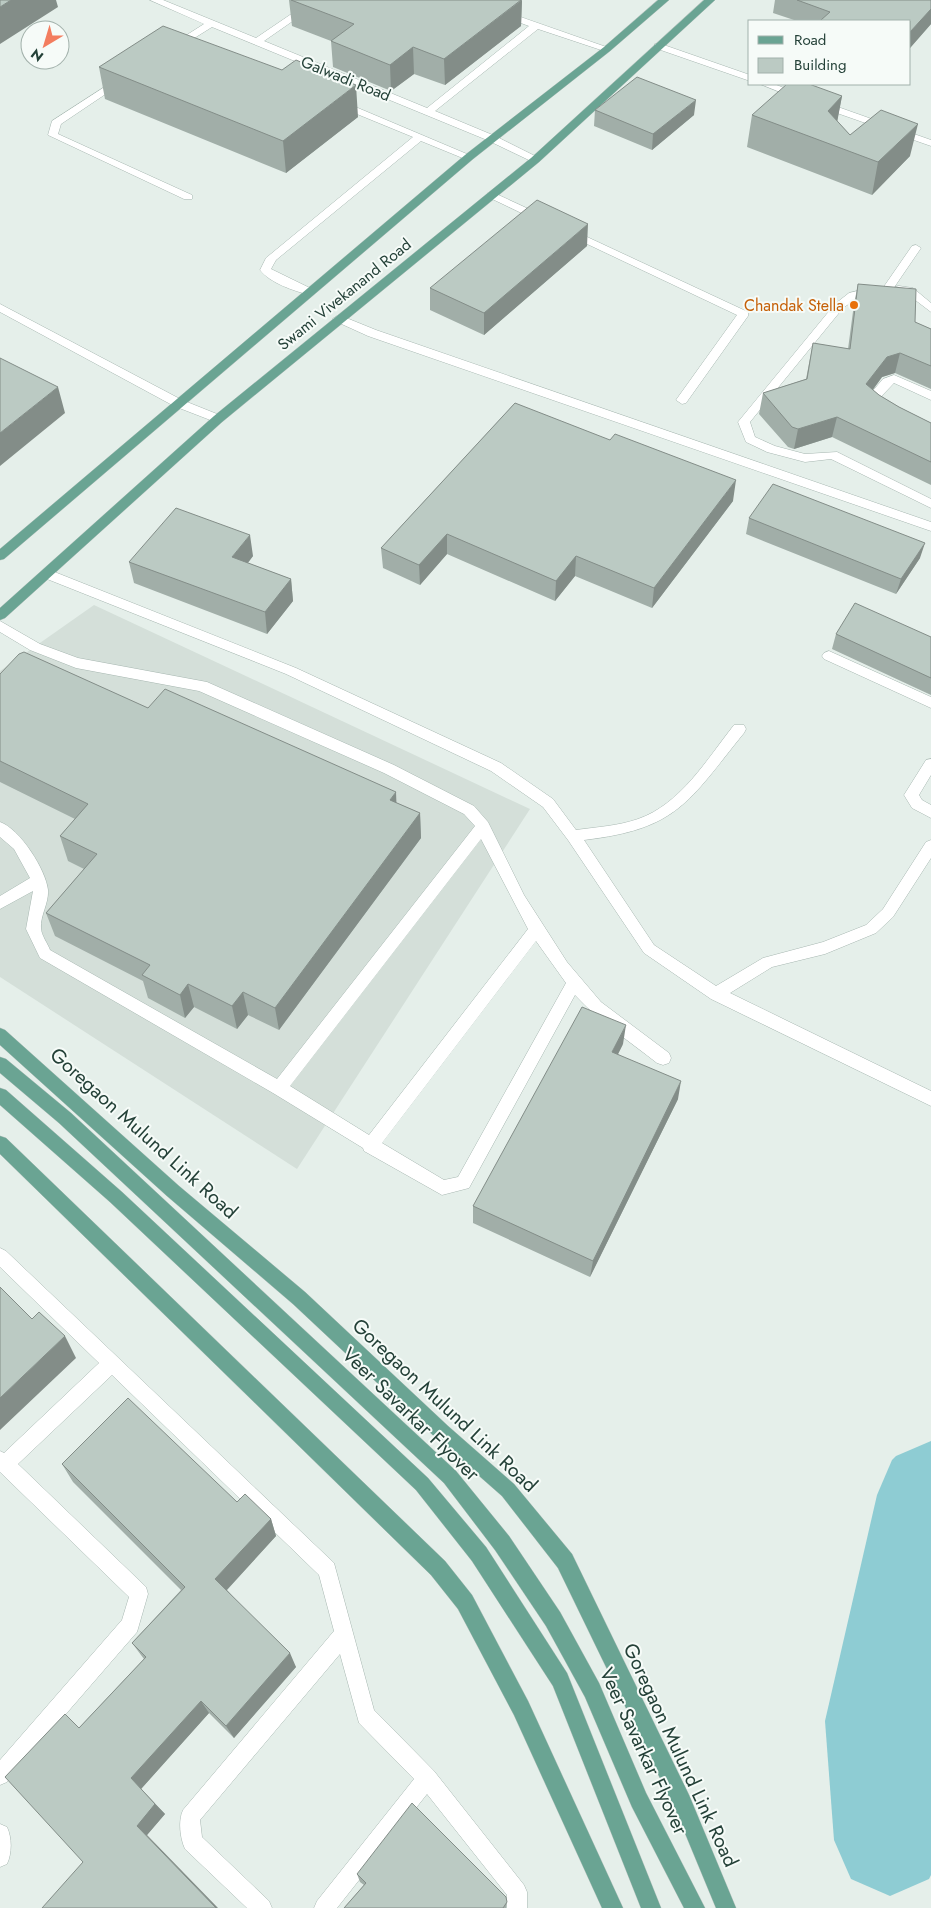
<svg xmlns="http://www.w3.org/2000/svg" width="931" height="1908" font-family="Jost,sans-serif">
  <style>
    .built { fill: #d4dfd9 }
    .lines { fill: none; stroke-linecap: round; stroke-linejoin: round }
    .river { fill: #8eccd3; fill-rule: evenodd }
    .minor-casing { stroke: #a7b7b1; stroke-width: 1 }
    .major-casing { stroke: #c2cac7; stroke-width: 1 }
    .minor { fill: #fff; fill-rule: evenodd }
    .major { fill: #6aa493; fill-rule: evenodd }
    .wall { fill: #a1aea8 }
    .shaded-wall { fill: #838d88 }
    .building { fill: #bbcac3; stroke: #838d88 }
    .food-dot { fill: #e8710a; stroke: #f6fbf8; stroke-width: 2 }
    .labels { text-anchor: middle; stroke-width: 4; stroke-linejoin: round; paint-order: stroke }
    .far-street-label { font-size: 16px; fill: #244138; stroke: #f6fbf8 }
    .far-food-label { font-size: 16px; fill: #c56008; stroke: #f6fbf8; text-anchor: end }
    .street-label { font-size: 20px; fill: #244138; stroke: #f6fbf8 }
  </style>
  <rect width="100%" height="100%" fill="#e5efea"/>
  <path class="built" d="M94,605l436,204 -233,360 -297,-192v-306z"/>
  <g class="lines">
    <path class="river" d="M931,1441v434l-2,4 -39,17 -39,-17 -17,-39 -9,-119 52,-226 15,-35 4,-4z"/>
    <g class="minor-casing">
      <path id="minor" d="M150,0h13l93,38 56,-38h11l-59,41 163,67 102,-82 -71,-26h14l140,49 -8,2 -66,-22 -103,82 60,25 44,22 1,2 -5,3 -48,-23 -275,-113 -24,15h-6v-4l22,-14z
        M655,44h6l89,31v6l-95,-33z
        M117,79l8,2 -64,43 -3,10 134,61v4h-8l-136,-64 4,-14z
        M760,84h14l30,12 -9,2z
        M339,100l135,57 -5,3 -4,-1 -44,-18 -145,119 -5,9 43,21v4l-4,1c-16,-4 -40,-12 -50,-25l6,-12 147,-121 -78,-32v-4z
        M821,101l110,39v6l-114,-40 -1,-2z
        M492,192l54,25 1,2 -5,3 -4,-1 -50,-24v-4z
        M570,229l178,83v4l-62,87 -4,1 -6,-4 61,-85 -171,-81 -1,-2z
        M916,245l5,3 -28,41h-8v-4l27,-39z
        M899,286l14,2 18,15v9l-25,-19 -11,-2v-4z
        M874,287l6,3 -2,2 -21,6 -14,10 -93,114 5,15 20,9 30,8 32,-2 94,47v9l-100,-49 -26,3 -38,-10 -21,-10 -8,-20 97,-118 14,-11z
        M0,304l182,96 40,16 2,3 -6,4 -44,-17 -174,-94z
        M339,315l37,15 555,192v9l-563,-195 -33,-15 -2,-2z
        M894,375l37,16v9l-37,-17 -19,20 4,6 -2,3h-8l-6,-9 2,-3 18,-21z
        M47,569l249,99 205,95 52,36 23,31c21,-3 42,-4 62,-11 43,-15 69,-60 96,-94h10l2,4 -2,4c-56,69 -66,96 -160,107l70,105 62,41 47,-28 60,-16 43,-17 17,-16 43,-67 5,-2v18l-38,59 -17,16 -51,21 -53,13 -42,26 201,98v15l-220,-107 -67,-46 -76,-113 -25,-33 -52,-36 -205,-97 -244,-97 -1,-3z
        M0,621l40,23 38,14 129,24 187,83 80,41 14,16 36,73 43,67 34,40 68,51 2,5 -2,5 -6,2 -6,-2c-28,-22 -57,-41 -82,-68l-106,193 -27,7 -78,-44 -1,-3 -90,-55 -233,-135 -14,-29 7,-38 -33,18v-13l30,-18 -16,-29 -14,-12v-15c20,7 46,48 48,68 1,13 -8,26 -7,38 0,7 7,16 9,22l227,129 198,-253 -11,-12 -80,-41 -185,-82 -123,-23 -46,-18 -30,-18zM481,839l47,90 -159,206 -79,-49zM536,941l30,42 -108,194 -14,3 -62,-37z
        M829,651l102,46v11l-107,-49 -2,-3 2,-3z
        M931,759v16l-12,20 3,5 9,5v13l-19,-10 -8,-13 22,-35z
        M0,1248l6,3 328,312 40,147 60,61 90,114 3,7v16h-20v-13l-80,-101 -90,114h-23l3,-7 97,-122 -55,-56 -19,-69 -140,166 2,17 67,64 3,7h-25l-62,-59c-5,-11 -7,-28 -2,-39l151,-179 -15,-56 -207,-200 -94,89 128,123 2,7 -11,38 -130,150 -7,3v-25l122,-140 7,-23 -129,-125v-21l4,2 95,-90 -99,-96z
        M0,1824l7,3c5,11 5,26 0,37l-7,3z"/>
    </g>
    <g class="major-casing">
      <path id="major" d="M658,0h11l-59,51 -137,108 -469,400 -4,1v-11l465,-394 139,-108z
        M704,0h11l-176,162 -317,260 -217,196 -5,2v-12l214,-192 317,-258z
        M0,1028l5,2 174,156 126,106 143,134 66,58 58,70 117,241 47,113h-20l-41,-99 -117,-241 -56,-72 -66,-58 -143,-134 -126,-108 -167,-151z
        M0,1057l6,2 65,54 385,358 53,65 51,76 39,71 47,110 59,115h-21l-52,-101 -47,-110 -39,-71 -51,-76 -51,-67 -385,-360 -59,-50z
        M0,1088l6,2 116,102 306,286 58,69 81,126 94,235h-20l-88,-222 -81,-125 -56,-71 -306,-288 -110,-97z
        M0,1136l6,2 439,423 27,34 56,106 95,207h-21l-88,-193 -56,-106 -27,-34 -431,-421z"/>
    </g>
    <use href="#minor" class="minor"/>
    <use href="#major" class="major"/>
  </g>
  <path class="wall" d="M289,0h233l-1,26 -76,59 -31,-11 -23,17 -58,-24 -2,-26 -39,-15z
    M775,0h156v24l-21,24v-27h-113l-24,-8z
    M99,67l259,50 -72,56 -181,-74z
    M842,96l-5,25 13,14 60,21 -38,39 -125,-48 5,-32z
    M595,110l99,5 -42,35 -58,-24z
    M587,246l-103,89 -54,-25v-22z
    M858,284l57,38 16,7v60l-36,-16 -13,4 -9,13 6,5 20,12 32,16v62l-99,-48 -38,12 -6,-2 -29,-33 4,-21 43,-14 7,-36 35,6 6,-45z
    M515,403l218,98 -81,107 -77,-32 -20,25 -108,-47 -27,31 -37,-17 -2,-20z
    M749,518l171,40 -24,36 -150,-60z
    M253,556l-5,7 43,16 2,22 -26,33 -133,-51 -5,-21z
    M836,634l95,3v58l-99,-46z
    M0,674l148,34 249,95 23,10 1,25 -142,192 -31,-15 -11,14 -43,-22 -9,11 -37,-20 -5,-17 -88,-45 -9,-23 38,-44 -16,-8 -8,-25 15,-17 -75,-37z
    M623,1044l-5,10 60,45 -88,178 -117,-54v-17z
    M62,1464l175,38 34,17 5,17 -49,54 69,77 -62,71 -25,-25 -68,76 24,25 -18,21 -64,27 -4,-134 65,-69 -12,-16 49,-53 -108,-108z
    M357,1874l150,28 -1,6h-162l20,-23 -4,-3z"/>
  <path class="shaded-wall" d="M11,0h45l2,7 -58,37v-37z
    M522,0l-1,26 -76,59 -1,-26z
    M931,9v15l-21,24v-16z
    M413,47l1,27 -23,17 -1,-26z
    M356,85l2,32 -72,56 -3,-32z
    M842,96l-6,32 -8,-17z
    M696,100l-2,15 -42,35 1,-16z
    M918,124l-8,32 -38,39 6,-33z
    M588,224l-1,22 -103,89v-22z
    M900,353l-5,20 -13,4 -20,27 4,-20 21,-27z
    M58,387l7,26 -65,53v-33z
    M837,417l-5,20 -38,12 4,-20z
    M736,480l-3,21 -81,107 2,-20z
    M447,534v20l-27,31 -1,-20z
    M250,535l3,21 -18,23 -3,-22z
    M925,543l-5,15 -24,36 5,-15z
    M576,556l-1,20 -20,25 1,-20z
    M291,579l2,22 -26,33 -2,-22z
    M396,792l1,25 -7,-17z
    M420,813l1,25 -142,192 -4,-22z
    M188,984l6,23 -9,11 -5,-23z
    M243,992l5,23 -11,14 -5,-23z
    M626,1025l-3,19 -13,26 2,-18z
    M681,1081l-3,18 -88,178 3,-16z
    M65,1336l11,22 -76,72v-32z
    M271,1519l5,17 -53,58 -8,-15z
    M290,1653l6,14 -62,71 -8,-12z
    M201,1701l8,12 -68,76 24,25 -18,21 71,73h-2l-79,-82 -6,-48z"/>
  <path class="building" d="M0,0h11l-11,7z
    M291,0h230l-77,59 -31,-12 -23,18 -59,-24 23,-17z
    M797,0h134v9l-21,23v-11h-87l-2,-1 9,-8z
    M163,26l119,44 14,-10 60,25 -73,56 -184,-74z
    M637,77l59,23 -43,34 -58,-24z
    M787,84h22l33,12 -14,15 22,24 31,-25 37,14 -40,38 -126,-47z
    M537,200l51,24 -104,89 -54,-25z
    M858,284l58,5 -1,33 16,7v37l-31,-13 -13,4 -21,27 13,11 20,12 32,16v39l-94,-45 -39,12 -6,-2 -29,-34 44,-14 6,-36 37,6z
    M0,358l58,29 -58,46z
    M515,403l95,37 5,-6 121,46 -82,108 -78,-32 -20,25 -109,-47 -28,31 -38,-17z
    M773,484l152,59 -24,36 -152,-61z
    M176,508l74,27 -18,22 59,22 -26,33 -136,-50z
    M855,603l76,34v41l-95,-44z
    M24,652l124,56 17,-19 231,103 -6,8 30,13 -145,195 -32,-16 -11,14 -44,-22 -8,11 -38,-20 8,-10 -104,-52 51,-59 -37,-18 28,-32 -88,-43v-87l19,-20z
    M582,1007l44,18 -14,27 69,29 -88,180 -120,-55z
    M0,1287l32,32 7,-7 26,24 -65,62z
    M128,1398l109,104 8,-8 26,25 -56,60 75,74 -64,73 -25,-25 -70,77 24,26 -18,22 79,82h-174l41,-46 -78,-85 60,-63 14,14 67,-71 -14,-14 53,-56 -123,-123z
    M412,1803l94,94 1,5 -4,6h-159l22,-25 -9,-9z"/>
  <circle class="food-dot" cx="854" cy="305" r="5"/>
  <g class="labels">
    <g class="far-street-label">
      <text transform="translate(346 78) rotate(22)" y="6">Galwadi Road</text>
      <text transform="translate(344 294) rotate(-39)" y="6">Swami Vivekanand Road</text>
    </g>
    <g class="far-food-label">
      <text x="844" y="311">Chandak Stella</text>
    </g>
    <g class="street-label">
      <text transform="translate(144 1133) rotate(42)" y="7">Goregaon Mulund Link Road</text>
      <text transform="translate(445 1405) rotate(43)" y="7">Goregaon Mulund Link Road</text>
      <text transform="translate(411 1414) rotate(44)" y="7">Veer Savarkar Flyover</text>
      <text transform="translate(644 1751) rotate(65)" y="7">Veer Savarkar Flyover</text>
      <text transform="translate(681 1755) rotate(65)" y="7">Goregaon Mulund Link Road</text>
    </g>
  </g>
  <rect x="748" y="20" width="162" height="65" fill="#f6fbf8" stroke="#a2b1ab"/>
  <rect x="758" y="36" width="25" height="8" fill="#6aa493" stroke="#a2b1ab"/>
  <text x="794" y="45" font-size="15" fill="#244138">Road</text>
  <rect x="758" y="58" width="25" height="15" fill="#bbcac3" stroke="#a2b1ab"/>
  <text x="794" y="70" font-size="15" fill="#244138">Building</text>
  <g transform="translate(45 45) rotate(218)"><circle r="24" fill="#f6fbf8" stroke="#a2b1ab"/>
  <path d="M0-4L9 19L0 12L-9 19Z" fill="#f37d5f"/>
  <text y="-8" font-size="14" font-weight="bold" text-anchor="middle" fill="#244138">N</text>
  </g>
</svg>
